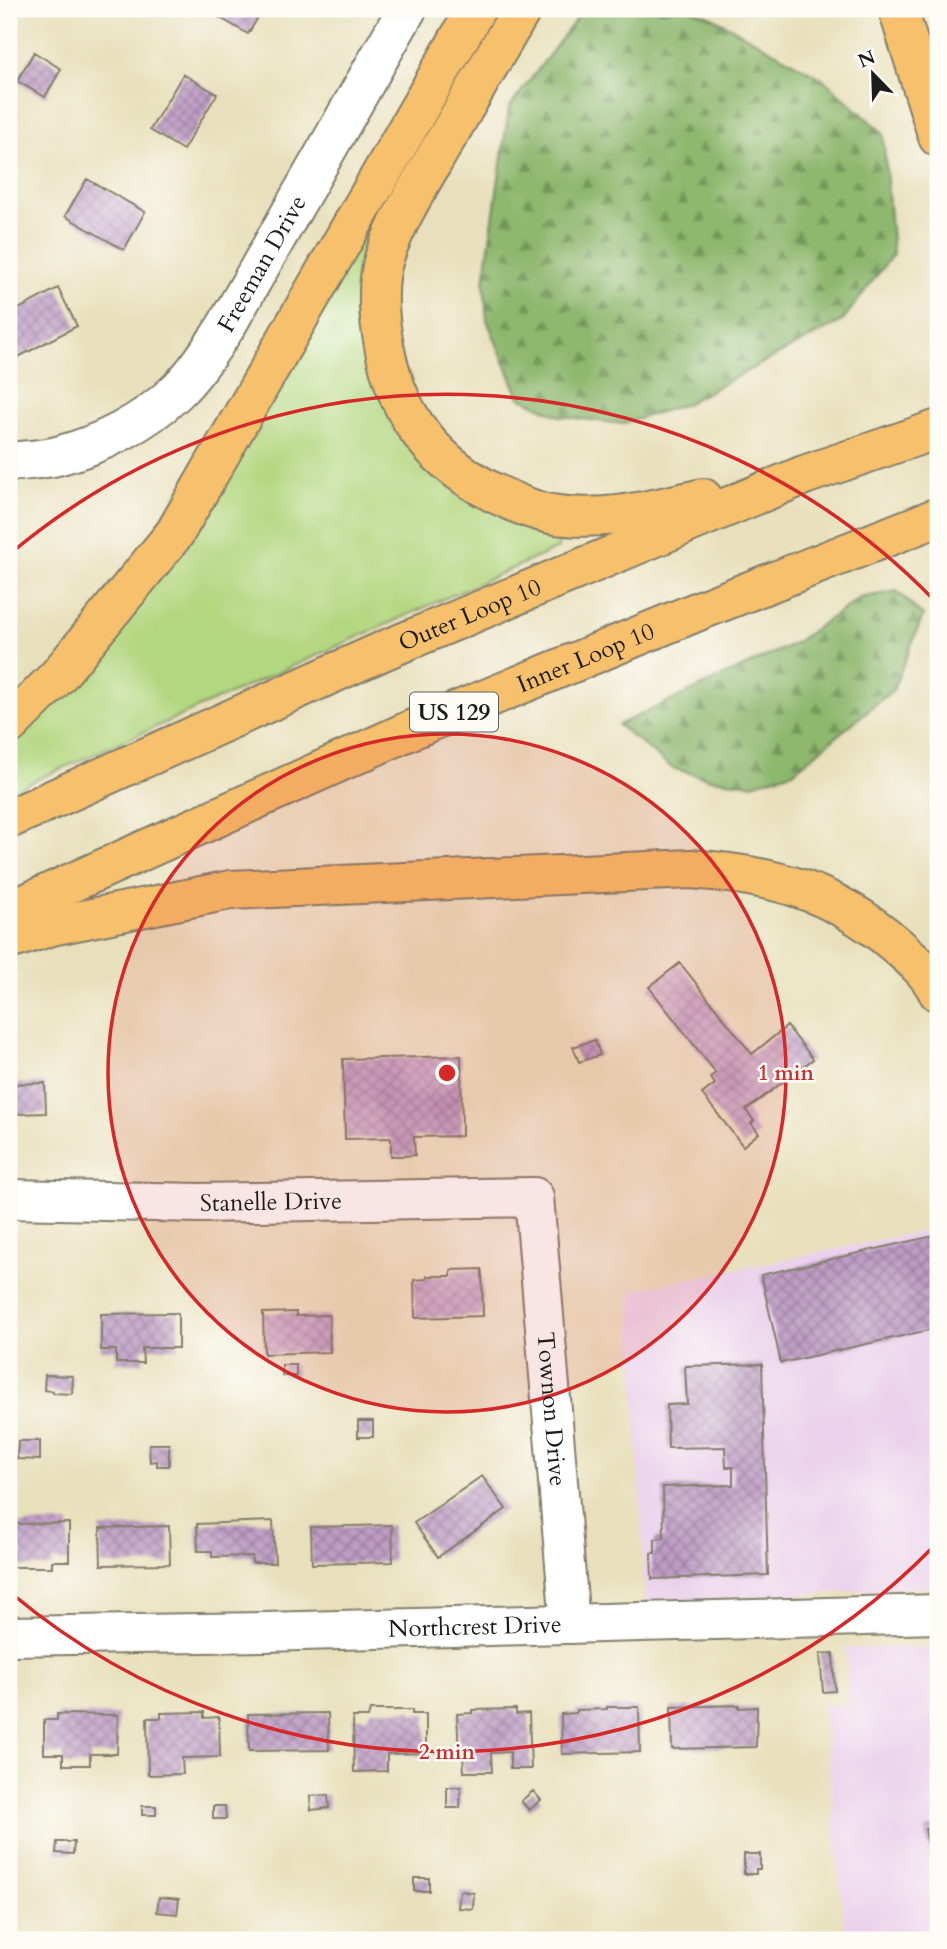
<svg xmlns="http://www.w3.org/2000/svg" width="947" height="1949" font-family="Cardo,serif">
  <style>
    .built { fill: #ebd1eb }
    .green { fill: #b3d780; stroke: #687a4e; stroke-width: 2 }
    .forest { fill: url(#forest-firs); stroke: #556a45; stroke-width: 2 }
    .building { fill: url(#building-cross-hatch) }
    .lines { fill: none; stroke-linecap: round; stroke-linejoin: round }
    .minor-casing { stroke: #827e6c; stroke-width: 42 }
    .highway-casing { stroke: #827e6c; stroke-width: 42 }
    .minor { stroke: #fff; stroke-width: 38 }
    .highway { stroke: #f7c06c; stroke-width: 38 }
    .ring { fill: none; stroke: #d62828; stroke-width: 3.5 }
    .labels { text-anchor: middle; stroke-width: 5; stroke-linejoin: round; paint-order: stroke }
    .shield { fill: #fdfcf7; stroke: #605f5e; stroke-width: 2 }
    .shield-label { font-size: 23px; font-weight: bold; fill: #1c1c1c }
    .street-label { font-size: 24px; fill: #1c1c1c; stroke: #fdfcf7 }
    .centre { fill: #d62828; stroke: #fdfcf7; stroke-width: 3.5 }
    .ring-label { font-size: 21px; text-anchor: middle; font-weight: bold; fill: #d62828; stroke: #fdfcf7; stroke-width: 5; stroke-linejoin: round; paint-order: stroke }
  </style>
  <defs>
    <pattern id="forest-firs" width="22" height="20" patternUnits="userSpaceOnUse" patternTransform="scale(1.75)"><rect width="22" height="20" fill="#8eb86e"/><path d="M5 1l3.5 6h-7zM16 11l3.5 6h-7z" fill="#73955a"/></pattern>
    <pattern id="building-cross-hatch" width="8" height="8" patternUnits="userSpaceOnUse" patternTransform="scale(1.75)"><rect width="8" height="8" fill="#bf9cc5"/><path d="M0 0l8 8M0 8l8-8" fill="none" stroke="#9a7e9f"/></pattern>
  </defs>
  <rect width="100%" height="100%" fill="#fdfcf7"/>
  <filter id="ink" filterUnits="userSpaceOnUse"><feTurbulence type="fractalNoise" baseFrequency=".0143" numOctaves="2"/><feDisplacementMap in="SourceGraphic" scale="14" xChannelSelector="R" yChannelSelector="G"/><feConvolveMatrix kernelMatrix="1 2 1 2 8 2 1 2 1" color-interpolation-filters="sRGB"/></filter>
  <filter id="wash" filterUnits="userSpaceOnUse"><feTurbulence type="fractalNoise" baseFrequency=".00686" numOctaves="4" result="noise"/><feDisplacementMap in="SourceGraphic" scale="28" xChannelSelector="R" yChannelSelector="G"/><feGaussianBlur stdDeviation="1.57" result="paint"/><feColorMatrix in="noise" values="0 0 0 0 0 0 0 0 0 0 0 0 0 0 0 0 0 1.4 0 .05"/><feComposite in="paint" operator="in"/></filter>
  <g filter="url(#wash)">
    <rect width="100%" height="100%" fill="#e8e0bc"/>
    <path class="built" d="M938,1228v358l-293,18 -15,-313z
      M938,1647v293h-93l-22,-234 26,-3 -4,-55z"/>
    <path class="green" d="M491,9h18l-112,189 -14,197 176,134 -1,19 -549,244v-48l18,-17z"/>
    <path class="forest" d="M584,9h105l23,8 111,62 60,54 10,121 -51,67 -157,83 -63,20 -63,-8 -40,-19 -32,-77 -3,-38 25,-174z
      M897,591l26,25 -30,74 -100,82 -41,12 -41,-5 -39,-11 -54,-43 175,-81 67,-46z"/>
    <g id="blocks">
      <path class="building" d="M215,9h48l-15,25 -36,-21z
        M34,52l27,17 -16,28 -28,-16z
        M183,74l34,20 -34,56 -33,-20z
        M87,179l58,33 -21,38 -59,-34z
        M58,288l19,38 -68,36v-48z
        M680,963l72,91 35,-28 26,33 -67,51 8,11 -3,2 8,10 -16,13 -41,-52 13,-10 -5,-7 6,-4 -67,-86z
        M595,1040l5,15 -21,7 -6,-15z
        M461,1056l1,80 -48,1 1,18 -12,1h-12v-18l-46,1 -2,-80z
        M45,1083l1,30 -30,1v5h-7v-35z
        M938,1235v93l-157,35 -20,-88z
        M482,1269l1,47 -68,2 -1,-38 13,-1v-3h24v-6z
        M296,1312v4l33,-1 1,37 -66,2 -1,-41z
        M178,1313v35h-36l1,15h-27v-13h-15v-36z
        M762,1364l6,211 -116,4 -1,-26h4v-14l9,-1 -1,-51 70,-2v-18h-7l-1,-20 -57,1 -1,-43 20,-1 -2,-38z
        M282,1365h14v11h-14z
        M45,1375l28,1 -1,18 -19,-1v-2l-9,-1z
        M358,1421h15v16h-15z
        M18,1441h22v19l-23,-1z
        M149,1444h20v22h-12v-5l-7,1z
        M482,1476l24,33 -68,48 -24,-34z
        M273,1521l2,42h-23v-7l-40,1v-6h-14l-1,-27z
        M69,1523v38h-17v6h-43v-43z
        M392,1525l1,37 -81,2 -1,-37z
        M169,1526l1,38 -69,1 -1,-37z
        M833,1653l2,38 -12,1 -3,-38z
        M739,1705v3l18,-1 -1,40 -84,2 -1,-42z
        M607,1707h32l1,45 -78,2 -1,-40 15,-1v-3l31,-1z
        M516,1709v5l13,-1 2,56h-21v-17l-19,1 1,19h-28l-1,-18h-4l-2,-40 15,-1v-3z
        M370,1710h42v4h14v39l-39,1v17l-33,1 -1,-55h15z
        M204,1712v6l15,-1 1,40 -38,1 1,16 -35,1 -1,-57h14v-5z
        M328,1713l1,37 -80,1 -1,-37z
        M57,1714l61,1 -1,39h-27v11h-27v-11h-19v-34h13z
        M9,1720h3l1,39h-4z
        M447,1787h14l-1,21h-13z
        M533,1791l8,9 -12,10 -8,-9z
        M328,1795l1,13 -18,2 -1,-14z
        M142,1806h14v9h-14z
        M213,1806h12l1,13h-13z
        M938,1826v61h-1l-12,-58z
        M57,1842h17l-1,12 -17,-1z
        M744,1854h16v15h-4v5h-12z
        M414,1878h15v13h-15z
        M460,1891l14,2 -1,16 -15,-1z
        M159,1897l20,2 -2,15 -20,-2z"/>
    </g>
  </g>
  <g filter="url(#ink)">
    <use href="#blocks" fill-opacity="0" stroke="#827e6c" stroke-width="2"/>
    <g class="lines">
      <g class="minor-casing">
        <g id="minor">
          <path id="s1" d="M9,462c16,-2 33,-2 48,-6 43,-11 87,-33 119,-64 19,-18 34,-42 49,-64l182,-319"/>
          <path id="s2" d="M9,1199l192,4 333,-6 36,427"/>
          <path id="s3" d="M9,1636l255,-4 674,-18"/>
        </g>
      </g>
      <g class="highway-casing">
        <g id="highway">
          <path d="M522,9c-28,47 -55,95 -83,142 -19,33 -41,68 -54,104 -8,24 -7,54 -3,79 11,72 43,123 110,158 19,9 38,18 59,22 51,9 104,-5 152,-16"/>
          <path d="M898,9l40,128"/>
          <path d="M9,725l48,-48 118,-144 301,-524"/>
          <path id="s4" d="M9,819l376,-169 419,-175 134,-46"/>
          <path id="s5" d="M9,911l404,-182 288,-119 237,-93"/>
          <path d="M9,940l43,-14 178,-36 461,-21c81,6 141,21 204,75 17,15 33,27 43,48"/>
        </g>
      </g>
      <use href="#minor" class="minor"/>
      <use href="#highway" class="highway"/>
    </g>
  </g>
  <circle cx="447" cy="1073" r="339" fill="#d62828" fill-opacity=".12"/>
  <g class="ring">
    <circle cx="447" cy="1073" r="339"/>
    <path d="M935 1545A679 679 0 0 1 11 1593M11 553A679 679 0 0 1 935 601"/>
  </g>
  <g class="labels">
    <rect class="shield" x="410" y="692.5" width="88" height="39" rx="5"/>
    <g class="shield-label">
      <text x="454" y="720">US 129</text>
    </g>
    <g class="street-label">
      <text dy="8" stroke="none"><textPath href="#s1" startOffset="340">Freeman Drive</textPath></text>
      <text dy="8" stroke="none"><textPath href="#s4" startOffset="504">Outer Loop 10</textPath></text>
      <text dy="8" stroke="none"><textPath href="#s5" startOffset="630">Inner Loop 10</textPath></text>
      <text dy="8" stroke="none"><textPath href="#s2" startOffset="262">Stanelle Drive</textPath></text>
      <text dy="8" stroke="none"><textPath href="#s2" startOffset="738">Townon Drive</textPath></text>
      <text dy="8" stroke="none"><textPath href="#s3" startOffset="466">Northcrest Drive</textPath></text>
    </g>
  </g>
  <circle cx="447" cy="1073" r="10" class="centre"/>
  <g class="ring-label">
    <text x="786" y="1080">1 min</text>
    <text x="447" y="1759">2 min</text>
  </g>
  <rect width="947" height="1949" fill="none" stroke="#fdfcf7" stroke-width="35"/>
  <g transform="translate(873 74) rotate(337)" stroke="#fdfcf7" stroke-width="5" paint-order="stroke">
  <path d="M0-5L12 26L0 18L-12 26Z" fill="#1c1c1c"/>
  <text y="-10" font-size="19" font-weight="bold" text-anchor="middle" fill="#1c1c1c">N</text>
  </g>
</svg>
